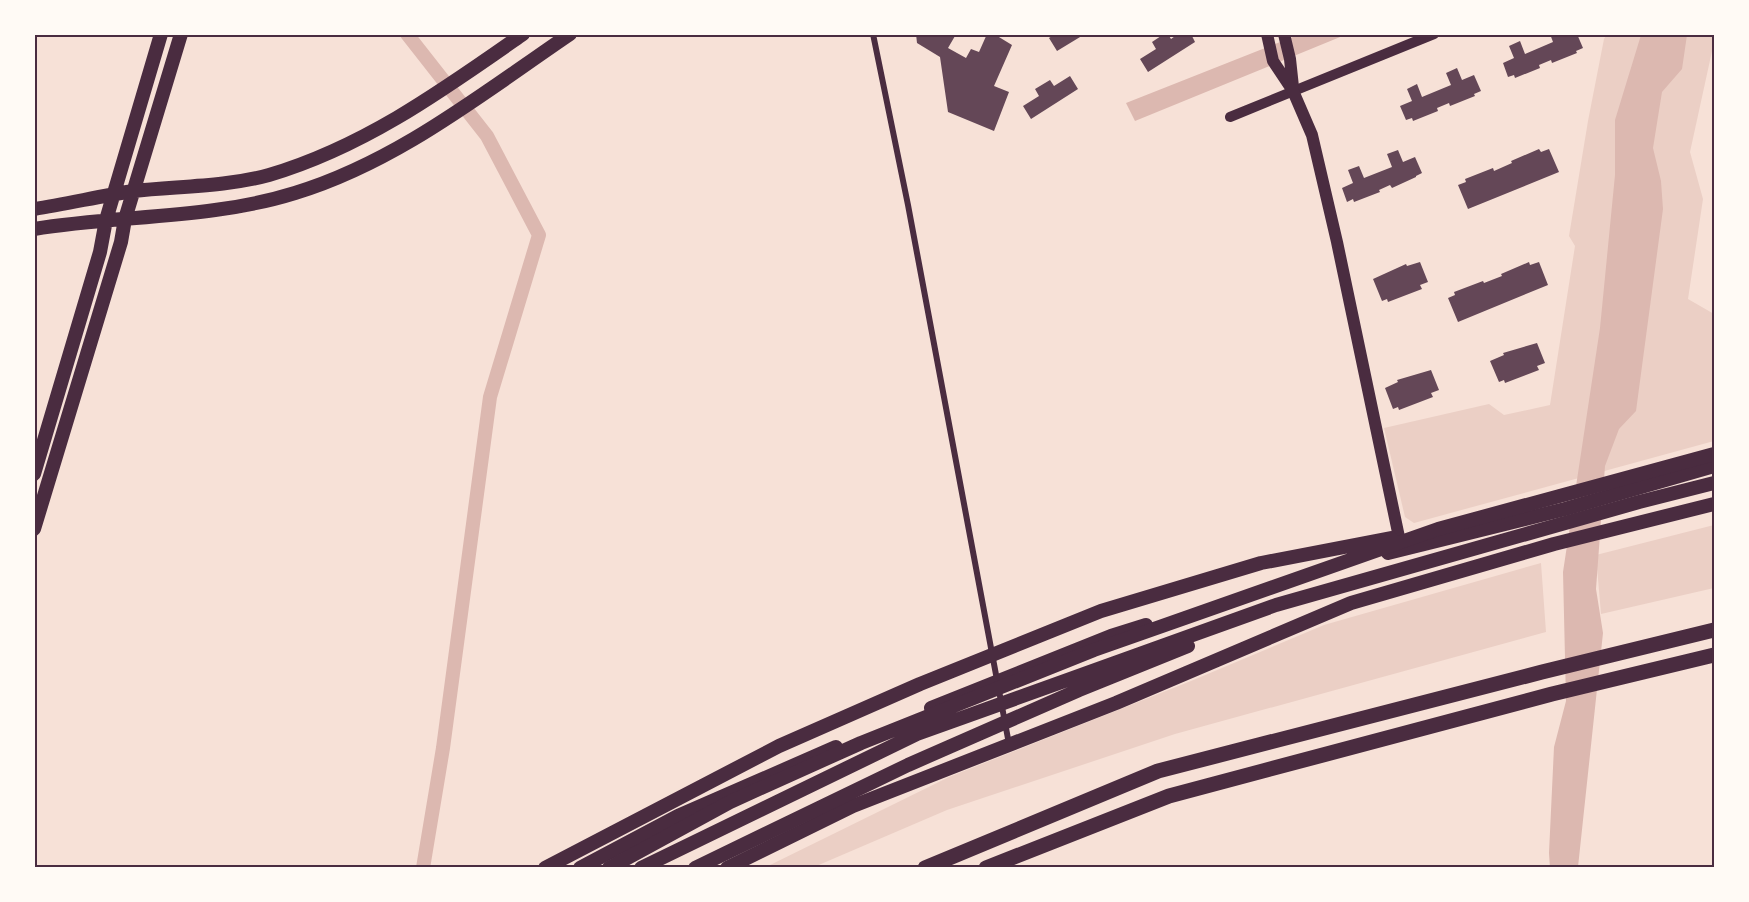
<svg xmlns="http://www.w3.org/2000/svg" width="1749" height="902" font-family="'Libre Baskerville',serif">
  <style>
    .green { fill: #ebcfc5 }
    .water { fill: #dcb8b0 }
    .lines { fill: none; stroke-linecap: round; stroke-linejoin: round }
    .canal { stroke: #dcb8b0; stroke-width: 14 }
    .building { fill: #644757 }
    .minor { stroke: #4a2c40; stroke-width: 6 }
    .tertiary { stroke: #4a2c40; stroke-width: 10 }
    .secondary { stroke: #4a2c40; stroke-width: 12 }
    .primary { stroke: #4a2c40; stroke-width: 14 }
    .trunk { stroke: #4a2c40; stroke-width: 14 }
    .motorway { stroke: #4a2c40; stroke-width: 15 }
    .neatline { fill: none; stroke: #4a2c40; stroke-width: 2 }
  </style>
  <rect width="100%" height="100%" fill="#f7e1d7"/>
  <path class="green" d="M1607,34l107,1v7l-24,110 13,47 -15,100 26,15v127l-300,82 -9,-6 -21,-89 105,-24 15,11 46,-10 25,-159 -6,-10 19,-115 16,-82z
    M1714,525v63l-113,26 -5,-59z
    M1541,563l5,69 -371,102 -228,76 -133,57h-48l183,-90 242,-96 133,-56z"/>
  <path class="water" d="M1298,35h47l-210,86 -9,-18z
    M1641,35h46l-5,34 -20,23 -9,56 8,33 2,28 -27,202 -17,18 -14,37 -9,123 7,44 -25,234 -28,1 -1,-15 5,-106 12,-46 -3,-129 37,-244 15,-153v-55z"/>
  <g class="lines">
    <path class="canal" d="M407,34l80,102 52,99 -49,162 -47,351 -20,120"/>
  </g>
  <path class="building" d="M916,34h36l3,2 -7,12 18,10 5,-9 8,3 8,-18h7l18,11 -18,41 15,6 -15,39 -46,-19 -8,-55 -23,-14z
    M1055,34h30l-28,17 -8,-13z
    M1164,34h4l3,5 7,-5h13l4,8 -47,30 -8,-13 16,-10 -4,-7z
    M1550,34h13l1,3 13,-3 6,14 -7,3 1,2 -25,10 -1,-3 -12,5 1,3 -25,10 -1,-3 -6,2 -5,-14 11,-5 -5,-12 11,-5 5,13 28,-12z
    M1457,68l5,12 12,-5 7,16 -7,3 1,2 -25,10 -1,-3 -12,5 1,3 -25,10 -1,-3 -6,2 -6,-14 12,-5 -5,-12 10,-5 5,13 29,-12 -5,-12z
    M1070,76l8,13 -47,30 -8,-13 16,-10 -4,-7 15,-9 4,6z
    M1539,149l2,3 8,-3 10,23 -91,37 -10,-24 8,-3 -1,-3 28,-11 1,3 18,-8 -1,-2z
    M1398,150l5,12 12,-5 7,16 -6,3v1l-24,11 -2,-3 -11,5 1,2 -26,10 -1,-3 -6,3 -5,-14 11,-5 -5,-13 11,-4 5,12 28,-11 -5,-13z
    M1420,262l8,20 -8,3 2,4 -34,13 -1,-3 -5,2 -9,-22 33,-15 1,2z
    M1529,262l1,3 9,-3 9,23 -90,37 -10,-24 7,-3 -1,-3 29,-11 1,2 18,-7 -1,-2z
    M1537,343l8,20 -8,3 2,4 -34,13 -1,-3 -5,2 -9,-21 14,-6 -1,-2z
    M1431,370l8,20 -8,3 2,4 -34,13 -1,-3 -5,2 -8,-21 13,-6 -1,-2z"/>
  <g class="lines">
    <path class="minor" d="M873,34l35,171 101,539"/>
    <path class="tertiary" d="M1230,117l204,-83"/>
    <path class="secondary" d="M1267,34l6,27 20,30 19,44 25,107 62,295
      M1284,34l6,25 3,28"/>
    <path class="primary" d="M34,209c33,-5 66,-13 99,-18 45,-5 92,-4 136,-16 95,-28 174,-85 254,-141
      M34,229c86,-14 178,-10 261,-36 102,-31 188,-100 275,-159
      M34,474l66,-222 6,-32 55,-186
      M34,529l87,-287 4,-23 56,-185
      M1388,553l177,-44 149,-43
      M931,708l180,-72 35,-11
      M580,868l98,-52 158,-69
      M727,868l126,-62 263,-103 235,-100 203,-59 160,-40"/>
    <path class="trunk" d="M545,868l234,-122 141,-62 181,-73 160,-48 130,-25
      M609,868l121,-66 131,-59 233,-93 344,-121 276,-75
      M641,868l276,-134 359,-129 363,-103 75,-19
      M695,868l213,-103 171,-75 109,-44"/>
    <path class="motorway" d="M925,868l233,-97 384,-99 172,-42
      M986,868l183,-72 383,-102 162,-39"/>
  </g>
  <rect width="1749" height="902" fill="none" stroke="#fffaf5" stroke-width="72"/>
  <rect x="36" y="36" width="1677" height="830" class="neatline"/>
</svg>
